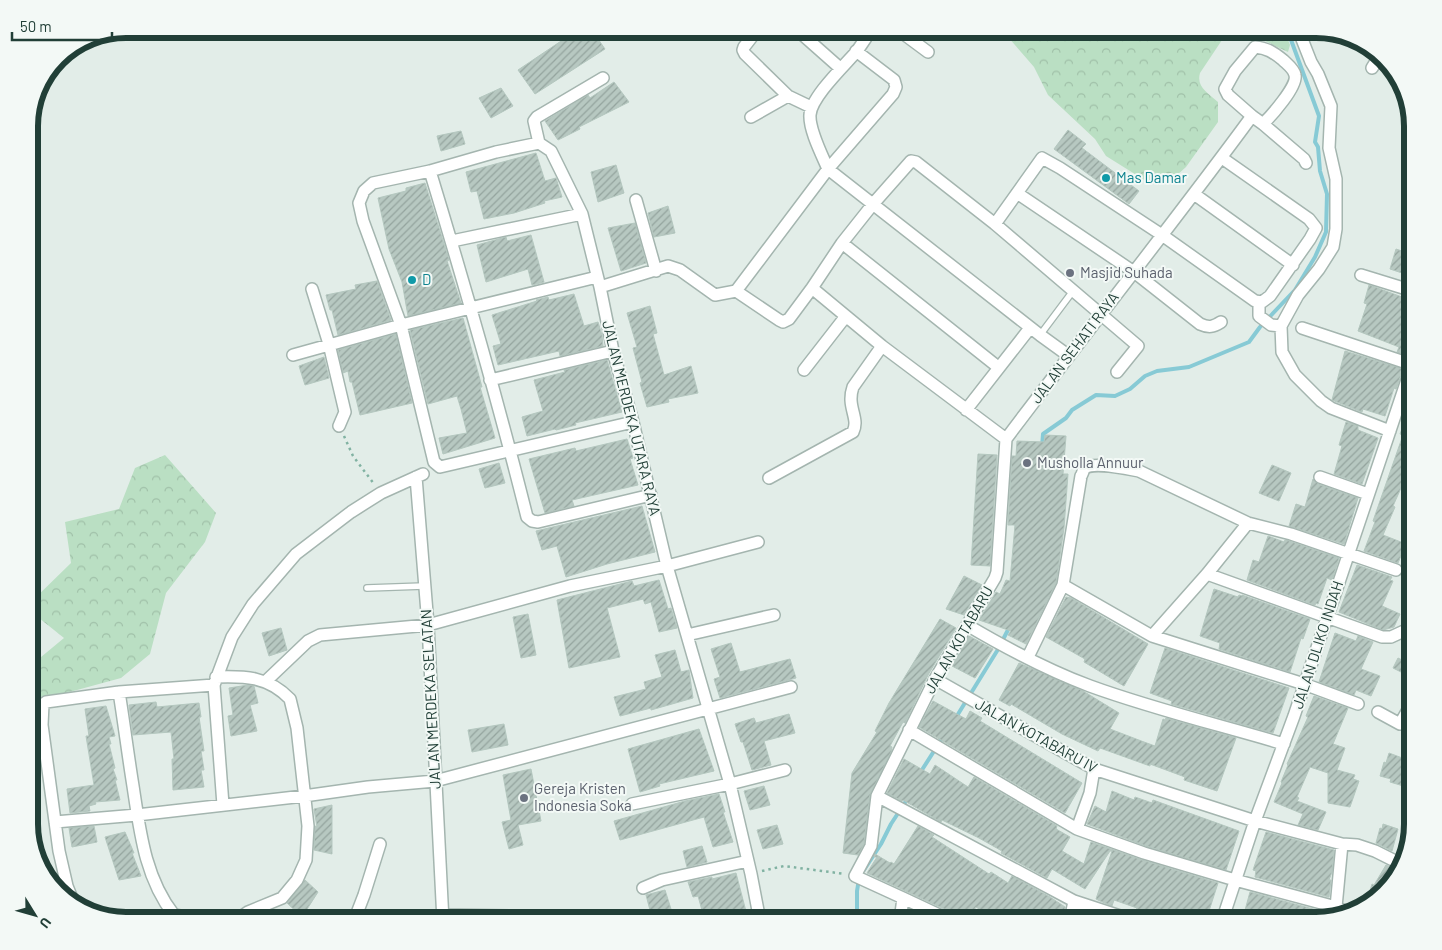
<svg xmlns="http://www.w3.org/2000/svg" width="1442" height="950" font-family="Barlow,sans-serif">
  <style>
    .forest { fill: url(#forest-crowns) }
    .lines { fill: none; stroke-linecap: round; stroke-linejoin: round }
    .stream { stroke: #87cad5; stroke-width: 4 }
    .building { fill: url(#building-hatch); stroke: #b4c7bf }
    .service-casing { stroke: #a4b5af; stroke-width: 8 }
    .minor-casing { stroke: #a4b5af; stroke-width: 14 }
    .path { stroke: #81b2a2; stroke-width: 2.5; stroke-dasharray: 2.5 4; stroke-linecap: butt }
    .service { stroke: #fff; stroke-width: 5.5 }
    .minor { stroke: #fff; stroke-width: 11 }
    .culture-dot { fill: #0f9aa8; stroke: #f3f9f6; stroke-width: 2 }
    .worship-dot { fill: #6b7280; stroke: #f3f9f6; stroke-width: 2 }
    .labels { text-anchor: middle; stroke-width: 4; stroke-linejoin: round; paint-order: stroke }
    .culture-label { font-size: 15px; fill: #0d838f; stroke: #f3f9f6; text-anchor: start }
    .worship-label { font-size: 15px; fill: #5b616d; stroke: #f3f9f6; text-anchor: start }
    .street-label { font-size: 15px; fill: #213f37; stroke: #f3f9f6 }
    .rim { fill: none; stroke: #213f37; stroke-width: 6 }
  </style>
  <defs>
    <pattern id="forest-crowns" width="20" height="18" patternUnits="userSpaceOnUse" patternTransform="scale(1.25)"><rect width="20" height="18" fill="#badfc3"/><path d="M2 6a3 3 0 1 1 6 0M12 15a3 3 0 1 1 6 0" fill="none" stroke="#a0c0a8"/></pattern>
    <pattern id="building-hatch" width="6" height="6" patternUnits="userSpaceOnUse" patternTransform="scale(1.25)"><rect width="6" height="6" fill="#b7c8c1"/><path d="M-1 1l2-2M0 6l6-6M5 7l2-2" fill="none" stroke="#94a49e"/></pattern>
  </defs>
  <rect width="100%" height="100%" fill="#e2ede8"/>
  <path class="forest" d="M1001,29h237l-12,5 -26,39c-4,14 8,20 18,29v20l-32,45 -10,9 -18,9 -12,-4 -40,-25 -11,-17 -47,-44 -14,-28z
    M1240,29h44l6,16 -2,7z
    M165,455l51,58 -11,29 -39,51 -16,61 -29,24 -55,15 -33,5 2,-36 29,-24 -35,-28v-6l42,-41 -6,-41 54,-13 16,-41z"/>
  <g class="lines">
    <path class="stream" d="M1042,447l1,-13 23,-16 6,-8 24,-15 19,1 15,-7 15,-13 12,-5 32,-4 60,-25 11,-15 35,-37 20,-33 11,-25 1,-38 -7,-23 -2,-24 -3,-5 4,-26 -32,-87
      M955,719l42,-68 13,-25
      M920,773l23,-36
      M864,870l17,-26 10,-20 17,-26
      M857,921v-30l2,-12"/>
  </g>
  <path class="building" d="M579,29h12l14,20 -70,45 -17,-24z
    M614,82l15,20 -50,25 1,2 -22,11 -13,-19 43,-26 2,3z
    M501,88l12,18 -22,12 -12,-20z
    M1068,130l18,14 -4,4 57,43 -10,13 -75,-55z
    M461,131l4,13 -24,7 -4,-15z
    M536,153l9,28 11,-3 6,19 -18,4 1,2 -31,10 -30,6 -7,-28 -6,1 -5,-20z
    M616,165l8,28 -26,9 -7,-30z
    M425,183l24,77 -2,1 14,42 -53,13 -6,-34 -13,-33 -11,-51 28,-7v-3z
    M668,206l7,27 -21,4 -6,-24z
    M635,223l11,40 -25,8 -13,-43z
    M531,235l13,47 -12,3 -4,-16 -42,13 -9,-37 29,-8 1,4z
    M1396,249l12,4 -6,20 -12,-4z
    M377,281l14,39 -53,15 -6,-25h-2l-4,-15 30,-6 -1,-4z
    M1369,285l44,16v43l-2,8h-2l-2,3 -10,-3 2,-5 -41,-16 9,-27 -3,-1z
    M574,294l10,32 14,-4 4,13 1,11 -43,10 -1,-5 -61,14 -5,-19 8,-2 -9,-29 45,-14 -1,-1 12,-3 1,3z
    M650,306l7,27 -4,1 11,41 27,-9 7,27 -30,6 1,3 -22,5 -7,-24 2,-1 -9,-34 4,-1 -10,-34z
    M463,318l19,69h-2l15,51 -52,16 -4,-16 28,-5 -6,-24 -4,-13 -29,8 -18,-74z
    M396,334l16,69 -52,12 -8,-33h-2l-2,-11 -5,2 -5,-23z
    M1345,351l58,18 -7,20 -2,-1 -9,28 -22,-7 -1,3 -30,-12z
    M324,357l5,21 -24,7 -6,-19z
    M607,360l15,52 -47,11 1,2 -20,5 -1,-1 -28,7 -5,-19 21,-6 -9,-31 31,-8 -1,-2z
    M1412,402h1v52l-11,24 3,1 -12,27 2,1 -12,28 23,9 -8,19 -34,-12 11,-29 -2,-1 30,-86 -3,-1z
    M1346,422l12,4v4l20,8 -16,46 -28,-10 8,-28 -3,-1z
    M1045,435l21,1 -3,38h5l-4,54 -8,55 -30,61 -18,-9 3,-4 -32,-11 17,-28 4,2 6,-14 4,1 5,-56h-7l4,-69h4l1,-15 27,1z
    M627,439l6,19 -3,1 8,26 -66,15 2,6 -29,7 -16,-54 46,-11 1,3z
    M978,454l19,1 -7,111 -19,-1z
    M499,463l6,20 -20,5 -6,-19z
    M1272,465l19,8 -12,28 -20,-8z
    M1313,479l5,5 40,14 -14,46 -55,-18 7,-22 9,3z
    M642,506l13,46 -48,12 -41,13 -9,-31 -15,4 -6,-19z
    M1268,536l16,6 1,-2 4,1 50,17 -7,22 -5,-2 -9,26 -2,-1 -1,2 -68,-25 6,-20 6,2z
    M1357,565l35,12 -2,3 3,1 -11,25 18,8 -6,13 -11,3 -44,-18z
    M964,576l18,9 -18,30 -18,-6z
    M659,580l9,29 3,-1 6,20 -18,4 -8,-30 -6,2 -2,-5 -36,9 13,49 -51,11 -12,-68 75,-19 2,5z
    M1214,589l24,8 1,-2 3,1v-1l68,24 -7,20 -2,-1 -11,34 -71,-23 1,-6 -20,-7z
    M1066,597l5,1 77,46 -24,42 -40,-24 1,-3 -39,-22z
    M528,614l8,41 -15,3 -8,-41z
    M940,619l16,9 -28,47 -23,48 -2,-1 -13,24 2,1 -1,5 -21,43 -6,49 -6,11 -15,-2 9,-80 25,-41 -2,-1 14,-28z
    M281,628l6,22 -18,6 -7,-23z
    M1335,633l21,8 2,-5 15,6 -12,27 19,7 -9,20 -15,-6 -2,5 -35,-13z
    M969,636l24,13 -18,29 -23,-12z
    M1412,641h1v37l-20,-10 5,-10 4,2z
    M731,643l9,29 50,-13 6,19 -76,20 -6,-19 6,-2 -9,-28z
    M1165,648l124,40 -16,45 -102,-29 1,-3 -22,-8z
    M675,650l6,22 8,-2 4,28 -42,12v-2l-31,8 -6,-19 32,-8 -2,-7 18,-5 -7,-22z
    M1019,663l64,28 36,22 -9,16 34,13 11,4 8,-27 2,1 1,-2 70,20 -19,53 -33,-11 1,-3 -35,-13v2l-50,-18 -2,3 -36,-17 -51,-30 -1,2 -11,-6z
    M248,685l6,1 4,17 -8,2 7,26 -26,5 -3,-20 5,-1 -4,-27z
    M1314,696l34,12 -15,36 12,4 -8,22 18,5 -2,4 6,2 -9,26 -22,-4v-30l-18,-6 -13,30 2,1 -2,3 29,11 -8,18 -20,-5 5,-11 -29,-12 8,-19 -1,-1 7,-17 -1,-1 21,-47 -2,-1z
    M933,701l33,18 4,-8 12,7 -2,3 102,62 -17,30 -146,-86z
    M156,702l1,5 42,-4 2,14h-2l5,34h-3l3,19h-3l3,17 -31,3 -1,-31h2l-3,-27 -38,3 -4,-30z
    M106,706l9,30 -6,1 2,7h-2l6,24 -2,1 4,11h-2l5,20 -25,2 1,2 -7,2 1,5 -20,2 -3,-24 27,-4 -8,-49h3l-4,-27z
    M789,714l6,19 -31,8 7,24 -19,5 -9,-28h-2l-6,-18 19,-6 2,5z
    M504,724l4,21 -36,7 -4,-22z
    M699,729l15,42 -55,13 1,2 -20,6 -12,-43z
    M1389,753l24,9v23l-2,-1 -1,4 -20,-6 1,-3 -11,-3 4,-14 2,1z
    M904,759l26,15 5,-9 33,22 6,-10 83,49 -1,3 14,8 -8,14 22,13 7,-22 51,18 76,23 -9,28 2,1 -3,9h-42l-18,-6 -1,4 -12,-6 2,-5 -23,-8 -2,6 -12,-5 -4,-2 16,-48h-2l-25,38 -33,-20 -5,9 -46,-25 1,-2 -23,-13 -37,-18 -1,2 -38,-22 -1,1 -15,-8z
    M531,769l10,52 -23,4 5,20 -14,4 -7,-27 9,-2 -8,-45z
    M764,786l6,19 -20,5 -6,-19z
    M1112,791l22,9 1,-3 17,6 1,-3 86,31 -13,39 -80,-24 -59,-22 8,-18 11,6z
    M719,794l6,18h-2l10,30 -20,5 -9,-30 -84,23 -6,-19 71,-20z
    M332,805v49l-18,-4 1,-24 2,1 -3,-18z
    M1383,824l15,5 -6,22 -16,-8 4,-15 2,1z
    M777,825l6,19 -20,5 -6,-19z
    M94,826l3,16 -25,5 -3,-19z
    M918,826l16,9 -2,2 57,37 2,-2 17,11 4,-7 38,21 15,10 -2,14h-65l-22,-14 -9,14h-8l-4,-7 -88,-41 10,-16h-3l1,-3 15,9 1,-1 3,2z
    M125,832l9,21h-2l9,23 -22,4 -14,-43z
    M1266,832l68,18 -2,22 -3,8h2l-2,17 -74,-20 1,-6 -3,-1z
    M702,846l5,16 -20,5 -4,-16z
    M1386,865l13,7 -2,6 -32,30 -5,2 9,-16 3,-10 2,1z
    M736,873l12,46 -10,2h-33l-7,-25 -5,1 -5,-15 24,-5v2z
    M305,880l13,12 -16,25 -15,-14z
    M665,890l6,19 -20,5 -5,-19z
    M1250,892l78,21 -2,6 -9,2h-30l-14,-4 -1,4h-30z"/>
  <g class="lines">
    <g class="service-casing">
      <path id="service" d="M1040,335l33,-44
        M367,588l57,-2"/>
    </g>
    <g class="minor-casing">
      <path id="minor" d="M758,29l-14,18 -1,3 2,4 43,42 23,11
        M796,29l44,39
        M897,29l31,23
        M1298,29l13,33 7,12 13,32 -2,42 7,31v50l-3,18 -14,22 -21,26 -17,31 1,26 13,23 26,26 10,7 59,23
        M856,51l38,29 2,7 -3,7 -65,75 212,166 29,21
        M1372,68l8,-13
        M751,117l37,-21
        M1263,124l41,35 2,4
        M539,143l-5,-22 3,-4 66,-39
        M430,171c35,115 68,230 97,346l5,4 6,1 113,-27
        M1017,193l117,79 66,52c9,4 13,3 21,-2
        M1194,194l99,71
        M636,200l20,71
        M995,224l143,122 -21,26
        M452,241l130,-27
        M842,243l156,124
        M1361,275l52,16
        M597,277l-196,48 -38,-104 -4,-18 5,-12 9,-8 57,-12 66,-19 43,-9 12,8 31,63 18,73 13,64 20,71 34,144 63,218 21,90 9,47
        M600,287l68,-21 12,4 35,25 21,-4 92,-122c-6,-14 -19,-39 -18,-54 1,-18 35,-50 47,-64 5,-7 10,-15 15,-22
        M812,288l70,58 124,93 -9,133 -2,6 -60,101 -58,117 -6,50 -16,30 48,22 -3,23
        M312,289l17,55 16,68 -6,14
        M736,291l43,29 4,2 6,-3 23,-31 30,-45 31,-39 38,-43 5,1 79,62 47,-66 18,10 102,67 93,66 7,1 8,-6 40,-57 6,-11 -7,-9 -87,-61
        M1259,303v13l12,9 10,1
        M1302,328l111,37
        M293,355l108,-30 33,137 6,5 193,-45
        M804,370l42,-54
        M490,380l123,-29
        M966,410l64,-82
        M1006,439c81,-108 166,-214 246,-323l-24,-21 -3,-6 10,-18 20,-24c12,1 18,5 28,13 4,4 11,9 12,15 3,11 -24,41 -32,49l-11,-8
        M416,477l12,148 15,296
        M1320,477l48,17
        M769,478l84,-46c7,-14 -7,-25 0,-45l29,-41
        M1207,574l175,63h9l13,-6 9,3
        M1063,585l89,51 152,48 54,20
        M967,625c39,23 80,45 123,61 63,23 130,39 194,58
        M687,635l87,-20
        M1152,636l55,-62 41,-51
        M1028,657l35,-72 18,-109c1,-1 2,-5 3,-7 7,-8 45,0 55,2l109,52 43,11 105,36
        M216,677c28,-1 52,-1 74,22l7,29 11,98 -2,34 -9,20 -15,18 -34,14 -13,9
        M935,679l159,90 161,52 87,23 15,1 18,6 26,13
        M265,682l43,-41 12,-6 108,-10 142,-39 97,-20 91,-24
        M119,692c5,31 9,63 14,94 7,46 12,92 41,129l24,4 5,2
        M1378,712l22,12 13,-23
        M909,730l168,99 67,24 91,27 101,27 13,6
        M877,796l197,105 61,20
        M632,804l98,-20 55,-14
        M223,805l-9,-120 18,-48 21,-33 43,-50 55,-42 30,-19 42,-19
        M55,822l82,-7 167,-19 64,-9 67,-6 356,-94
        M1077,829l13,-36 4,-24
        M643,888l19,-8 86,-19
        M903,898l49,23
        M75,906l-8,-20 -8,-35 -17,-126 1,-21 3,-2 73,-10 95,-7
        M1336,907l6,-63
        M442,915l69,1
        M151,921l23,-6
        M354,921l10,-26 16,-51
        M1070,921l4,-20
        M1222,921l33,-100 39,-105 115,-342 4,-6"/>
    </g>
    <path class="path" d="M344,436l9,20 21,28
      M762,871l22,-5 61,8"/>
    <use href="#service" class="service"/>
    <use href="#minor" class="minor"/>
  </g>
  <g class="culture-dot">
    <circle cx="1106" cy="178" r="5"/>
    <circle cx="412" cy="280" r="5"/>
  </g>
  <g class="worship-dot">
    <circle cx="1070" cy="273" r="5"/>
    <circle cx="1027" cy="463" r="5"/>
    <circle cx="524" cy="798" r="5"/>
  </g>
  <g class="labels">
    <g class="culture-label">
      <text x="1116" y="183">Mas Damar</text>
      <text x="422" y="285">D</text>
    </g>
    <g class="worship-label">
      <text x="1080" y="278">Masjid Suhada</text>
      <text x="1037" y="468">Musholla Annuur</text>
      <text x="534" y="794">Gereja Kristen<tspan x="534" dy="17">Indonesia Soka</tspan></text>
    </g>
    <g class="street-label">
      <text transform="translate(1075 348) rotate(-53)" y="5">JALAN SEHATI RAYA</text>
      <text transform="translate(631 418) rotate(76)" y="5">JALAN MERDEKA UTARA RAYA</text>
      <text transform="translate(959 640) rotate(-60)" y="5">JALAN KOTABARU</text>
      <text transform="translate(1318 645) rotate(-72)" y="5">JALAN DLIKO INDAH</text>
      <text transform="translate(431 699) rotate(-93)" y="5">JALAN MERDEKA SELATAN</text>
      <text transform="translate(1036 736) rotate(29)" y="5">JALAN KOTABARU IV</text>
    </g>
  </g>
  <path d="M0 0H1442V950H0ZM126 38H1316A88 88 0 0 1 1404 126V824A88 88 0 0 1 1316 912H126A88 88 0 0 1 38 824V126A88 88 0 0 1 126 38Z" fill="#f3f9f6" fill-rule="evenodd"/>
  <path class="rim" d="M126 38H1316A88 88 0 0 1 1404 126V824A88 88 0 0 1 1316 912H126A88 88 0 0 1 38 824V126A88 88 0 0 1 126 38Z"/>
  <g transform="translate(35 915) rotate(127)" stroke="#f3f9f6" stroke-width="4" paint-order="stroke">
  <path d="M0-4L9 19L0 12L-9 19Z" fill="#213f37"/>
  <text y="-8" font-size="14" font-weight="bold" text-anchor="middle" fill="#213f37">U</text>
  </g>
  <path d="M12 32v8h100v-8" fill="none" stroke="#213f37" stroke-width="2.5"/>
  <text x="20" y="32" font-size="15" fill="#213f37" stroke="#f3f9f6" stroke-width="4" paint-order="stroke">50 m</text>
</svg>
